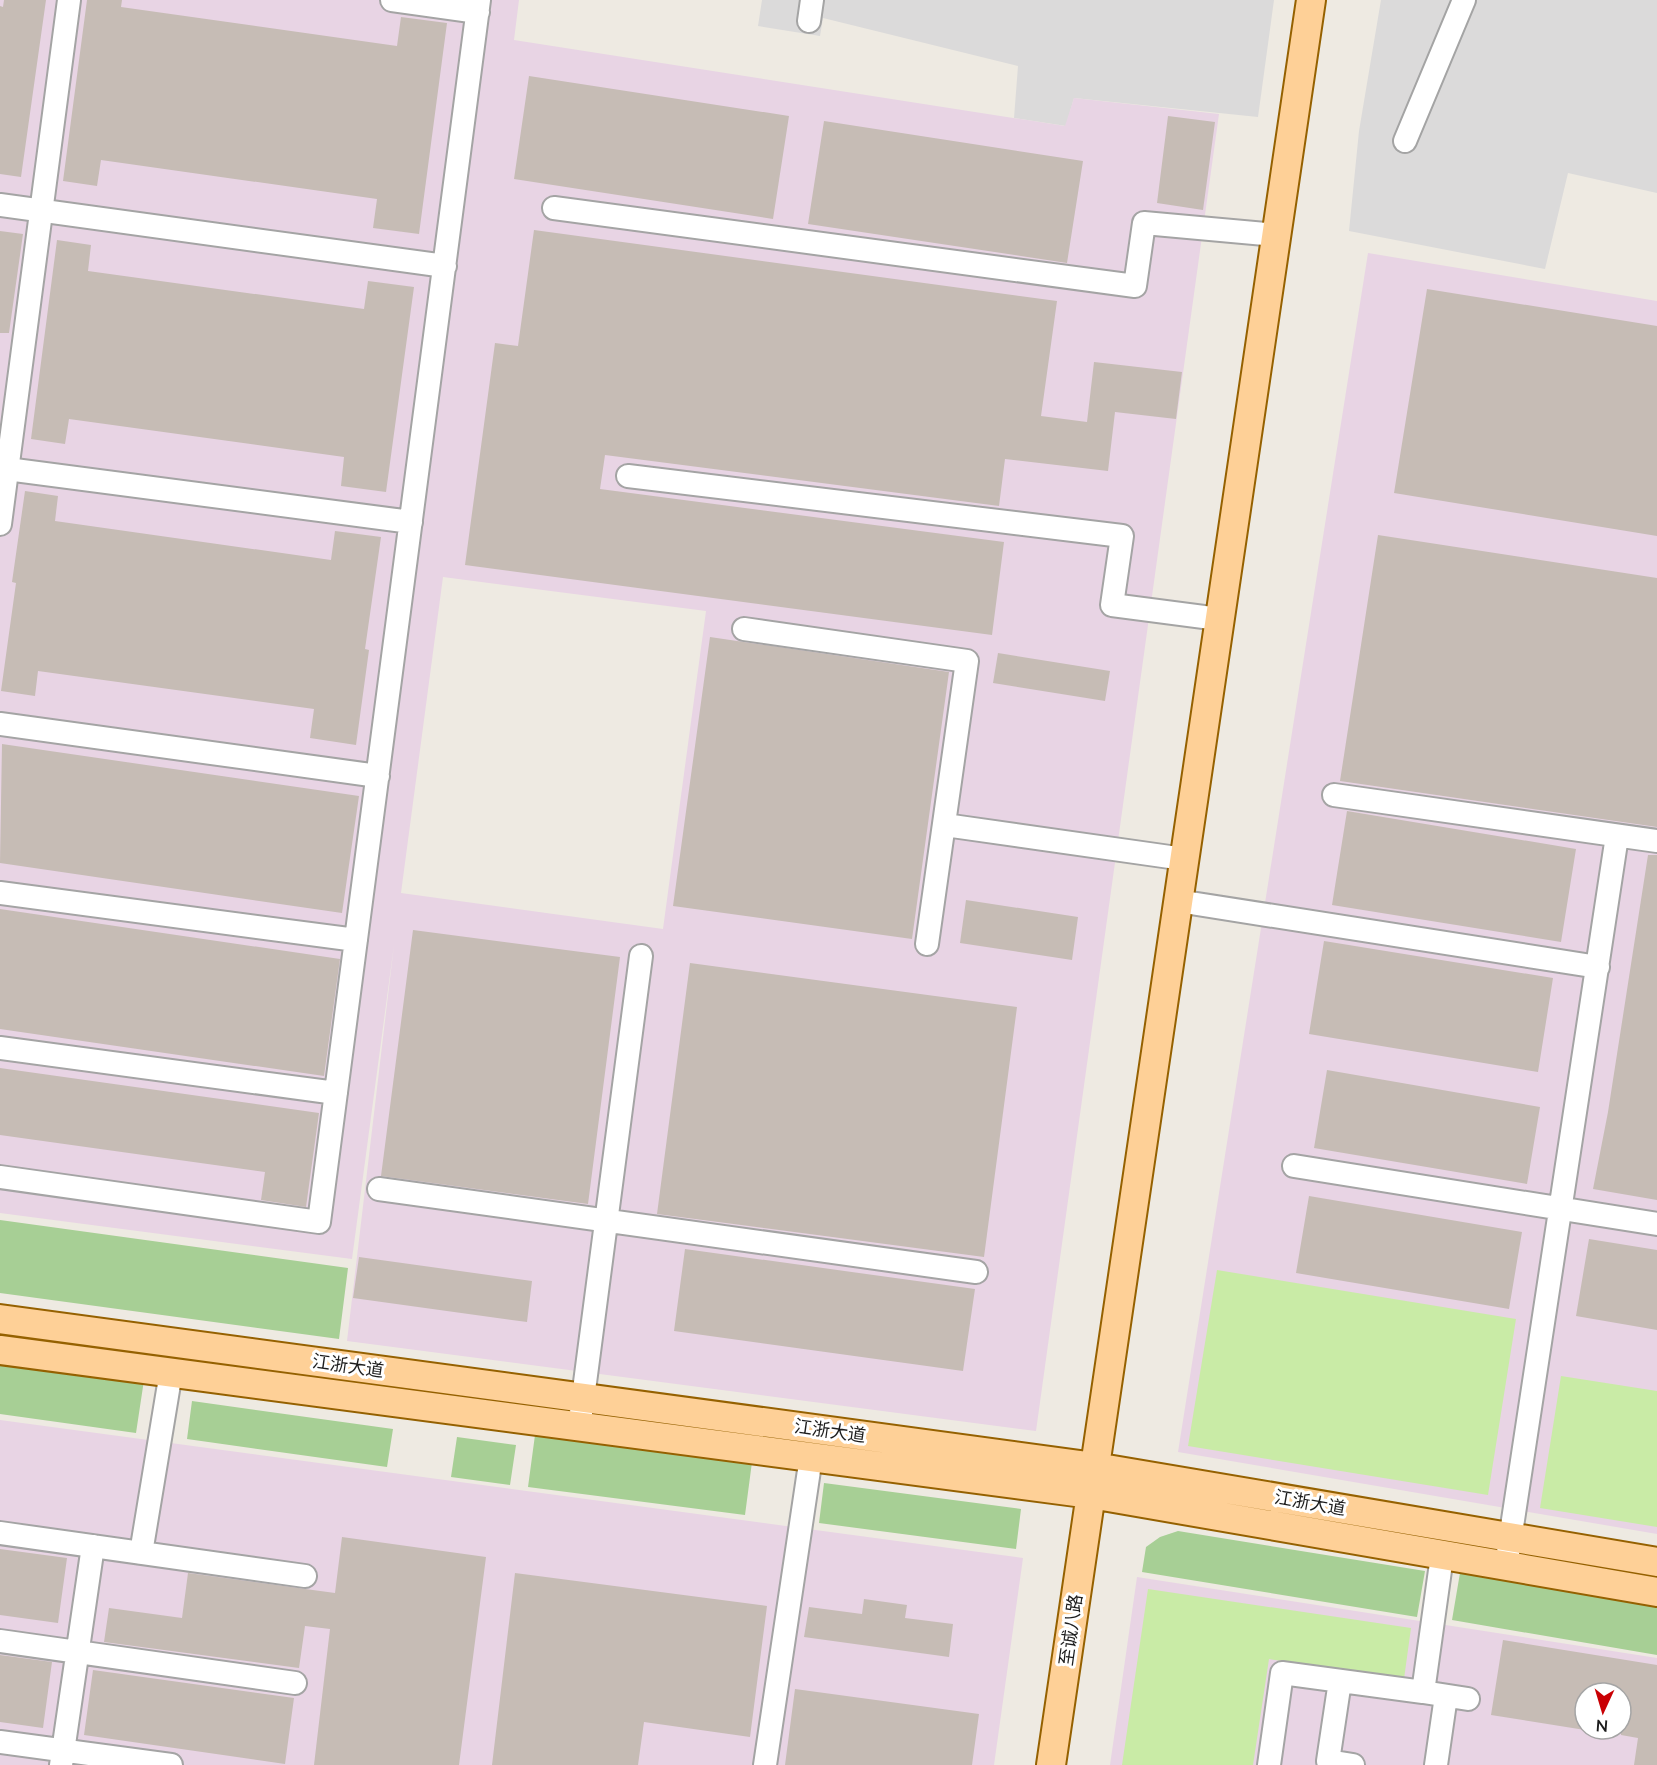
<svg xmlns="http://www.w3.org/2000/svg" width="1657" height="1765" font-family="Lato,'Noto Sans SC',sans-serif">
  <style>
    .residential { fill: #dbdada }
    .industrial { fill: #e8d4e4; fill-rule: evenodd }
    .grass { fill: #c9eba6 }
    .forest { fill: #a7cf95 }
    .building { fill: #c6bcb5 }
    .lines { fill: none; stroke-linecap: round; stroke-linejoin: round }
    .minor-casing { stroke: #a4a4a4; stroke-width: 26 }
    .major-casing { stroke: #956100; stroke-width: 32 }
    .minor { stroke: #fff; stroke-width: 22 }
    .major { stroke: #fed097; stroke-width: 28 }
    .labels { text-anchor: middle; stroke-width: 6; stroke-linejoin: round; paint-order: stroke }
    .street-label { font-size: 18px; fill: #1d1d1d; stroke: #fff }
  </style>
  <rect width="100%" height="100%" fill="#eeeae2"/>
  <path class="residential" d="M762,0h512l-16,117 -184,-19 -8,28 -52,-8 4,-52 -195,-48 -3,18 -62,-10z
    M1381,0h276v193l-89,-20 -23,96 -196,-38 10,-100z"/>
  <path class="industrial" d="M0,0h519l-5,40 551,86 9,-28 145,16 -183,1317 -689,-90 47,-396 -42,314 -352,-46zM443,577l263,34 -43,318 -262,-36z
    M1368,253l289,48v1233l-479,-82z
    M0,1420l1023,138 -29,207h-994z
    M1137,1577l520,81v107h-547zM1585,1693h36v36h-36z"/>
  <path class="grass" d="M1217,1270l299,49 -28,176 -300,-49z
    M1561,1376l96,15v136l-117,-19z
    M1148,1589l263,39 -7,51 -135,-20 -16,106h-131z"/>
  <path class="forest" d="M0,1220l348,48 -9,71 -339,-46z
    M0,1360l144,20 -8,53 -136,-19z
    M192,1401l201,28 -6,38 -200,-28z
    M535,1435l217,27 -7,53 -217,-28z
    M457,1437l59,8 -6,40 -59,-8z
    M824,1483l197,26 -5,40 -197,-26z
    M1178,1531l247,40 -8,46 -275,-45 4,-25 14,-10z
    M1461,1567l196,33v55l-205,-35z"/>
  <path class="building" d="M4,0h42l-25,177 -21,-3v-168l3,1z
    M87,0h35l-1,7 276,39 4,-29 46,6 -28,211 -46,-6 4,-29 -276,-39 -4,26 -34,-5z
    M529,76l260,40 -16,103 -259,-40z
    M1168,116l47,6 -12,88 -46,-7z
    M824,121l259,40 -16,102 -259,-39z
    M534,230l523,71 -16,115 46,6 7,-60 88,10 -6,47 -61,-7 -7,59 -103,-12 -6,47 -394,-51 -5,34 404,53 -12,93 -527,-70 30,-222 23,3z
    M0,231l23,3 -14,99h-9z
    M57,240l34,5 -3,26 276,38 4,-28 46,6 -28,205 -45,-6 3,-29 -275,-38 -4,25 -34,-5z
    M1427,289l230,37v210l-263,-43z
    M25,491l33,5 -3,25 276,39 4,-29 46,6 -16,112 4,1 -13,95 -46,-7 4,-29 -276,-38 -3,25 -34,-5 15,-108 -4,-1z
    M1378,535l279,43v249l-317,-46z
    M710,637l239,35 -37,267 -239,-33z
    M998,653l112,18 -5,30 -112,-18z
    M2,744l357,52 -17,117 -342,-50z
    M1347,811l229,38 -15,93 -229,-37z
    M1648,855h9v345l-64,-11 15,-77z
    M966,900l112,17 -6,43 -112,-17z
    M0,909l340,50 -16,117 -324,-47z
    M413,930l207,27 -32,247 -207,-28z
    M1324,941l229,37 -15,94 -229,-38z
    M690,963l327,44 -33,250 -327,-43z
    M0,1068l319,45 -13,94 -45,-7 4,-28 -265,-37z
    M1327,1070l213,37 -13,77 -213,-36z
    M1309,1196l213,36 -13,77 -213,-36z
    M1589,1239l68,11v80l-81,-14z
    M685,1249l290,40 -12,82 -289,-40z
    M359,1257l173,24 -5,41 -174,-24z
    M342,1537l144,20 -27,208h-145l16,-136 -25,-3 -6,42 -195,-26 5,-34 73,10 6,-45 147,20z
    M0,1549l67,9 -9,65 -58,-8z
    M515,1573l252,33 -17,131 -106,-15 -6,43h-146z
    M864,1599l43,6 -2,13 48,6 -4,33 -145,-20 5,-30 53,7z
    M1503,1640l154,25v100h-23l4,-27 -17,-3v-42h-36v37l-94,-15z
    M0,1655l52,7 -9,66 -43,-6z
    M93,1670l201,28 -9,66 -201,-29z
    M795,1689l184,25 -7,51h-187z"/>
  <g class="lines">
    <g class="minor-casing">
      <path id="minor" d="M392,0l86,12
        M809,21l3,-21
        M1405,141l59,-141
        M0,205l445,61
        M554,208l581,78 9,-63 132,12
        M7,469l404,53
        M628,476l494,60 -10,69 107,14
        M0,524l69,-524
        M744,629l223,32 -40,283
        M0,724l378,52
        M1334,795l323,46
        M945,825l239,34
        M0,893l356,47
        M1178,901l420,66
        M0,1048l336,45
        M1294,1166l363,58
        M0,1177l319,45 160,-1222
        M379,1189l597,83
        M581,1413l60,-457
        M0,1533l305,43
        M141,1553l30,-181
        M1442,1556l-19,136 45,7
        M1506,1566l111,-730
        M0,1641l295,42
        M1340,1681l-12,80 25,4
        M0,1742l171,23
        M61,1765l32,-219
        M765,1765l46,-308
        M1269,1765l13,-92 141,19
        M1436,1765l10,-69"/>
    </g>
    <g class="major-casing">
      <path id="major" d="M0,1319l1095,148 562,95
        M0,1350l1091,144 566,98
        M1051,1765l260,-1765"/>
    </g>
    <use href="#minor" class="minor"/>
    <use href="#major" class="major"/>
  </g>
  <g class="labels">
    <g class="street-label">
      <text transform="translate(348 1366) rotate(8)" y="6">江浙大道</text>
      <text transform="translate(830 1431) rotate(8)" y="6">江浙大道</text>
      <text transform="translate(1310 1503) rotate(10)" y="6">江浙大道</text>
      <text transform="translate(1071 1630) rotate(-82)" y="6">至诚八路</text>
    </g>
  </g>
  <g transform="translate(1603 1711) rotate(184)"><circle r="28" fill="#ffffff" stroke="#a5a5a5" stroke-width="1.5"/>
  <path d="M0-4.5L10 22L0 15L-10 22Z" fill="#c90004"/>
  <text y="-9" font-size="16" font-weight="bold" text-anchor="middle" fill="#1d1d1d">N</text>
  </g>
</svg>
